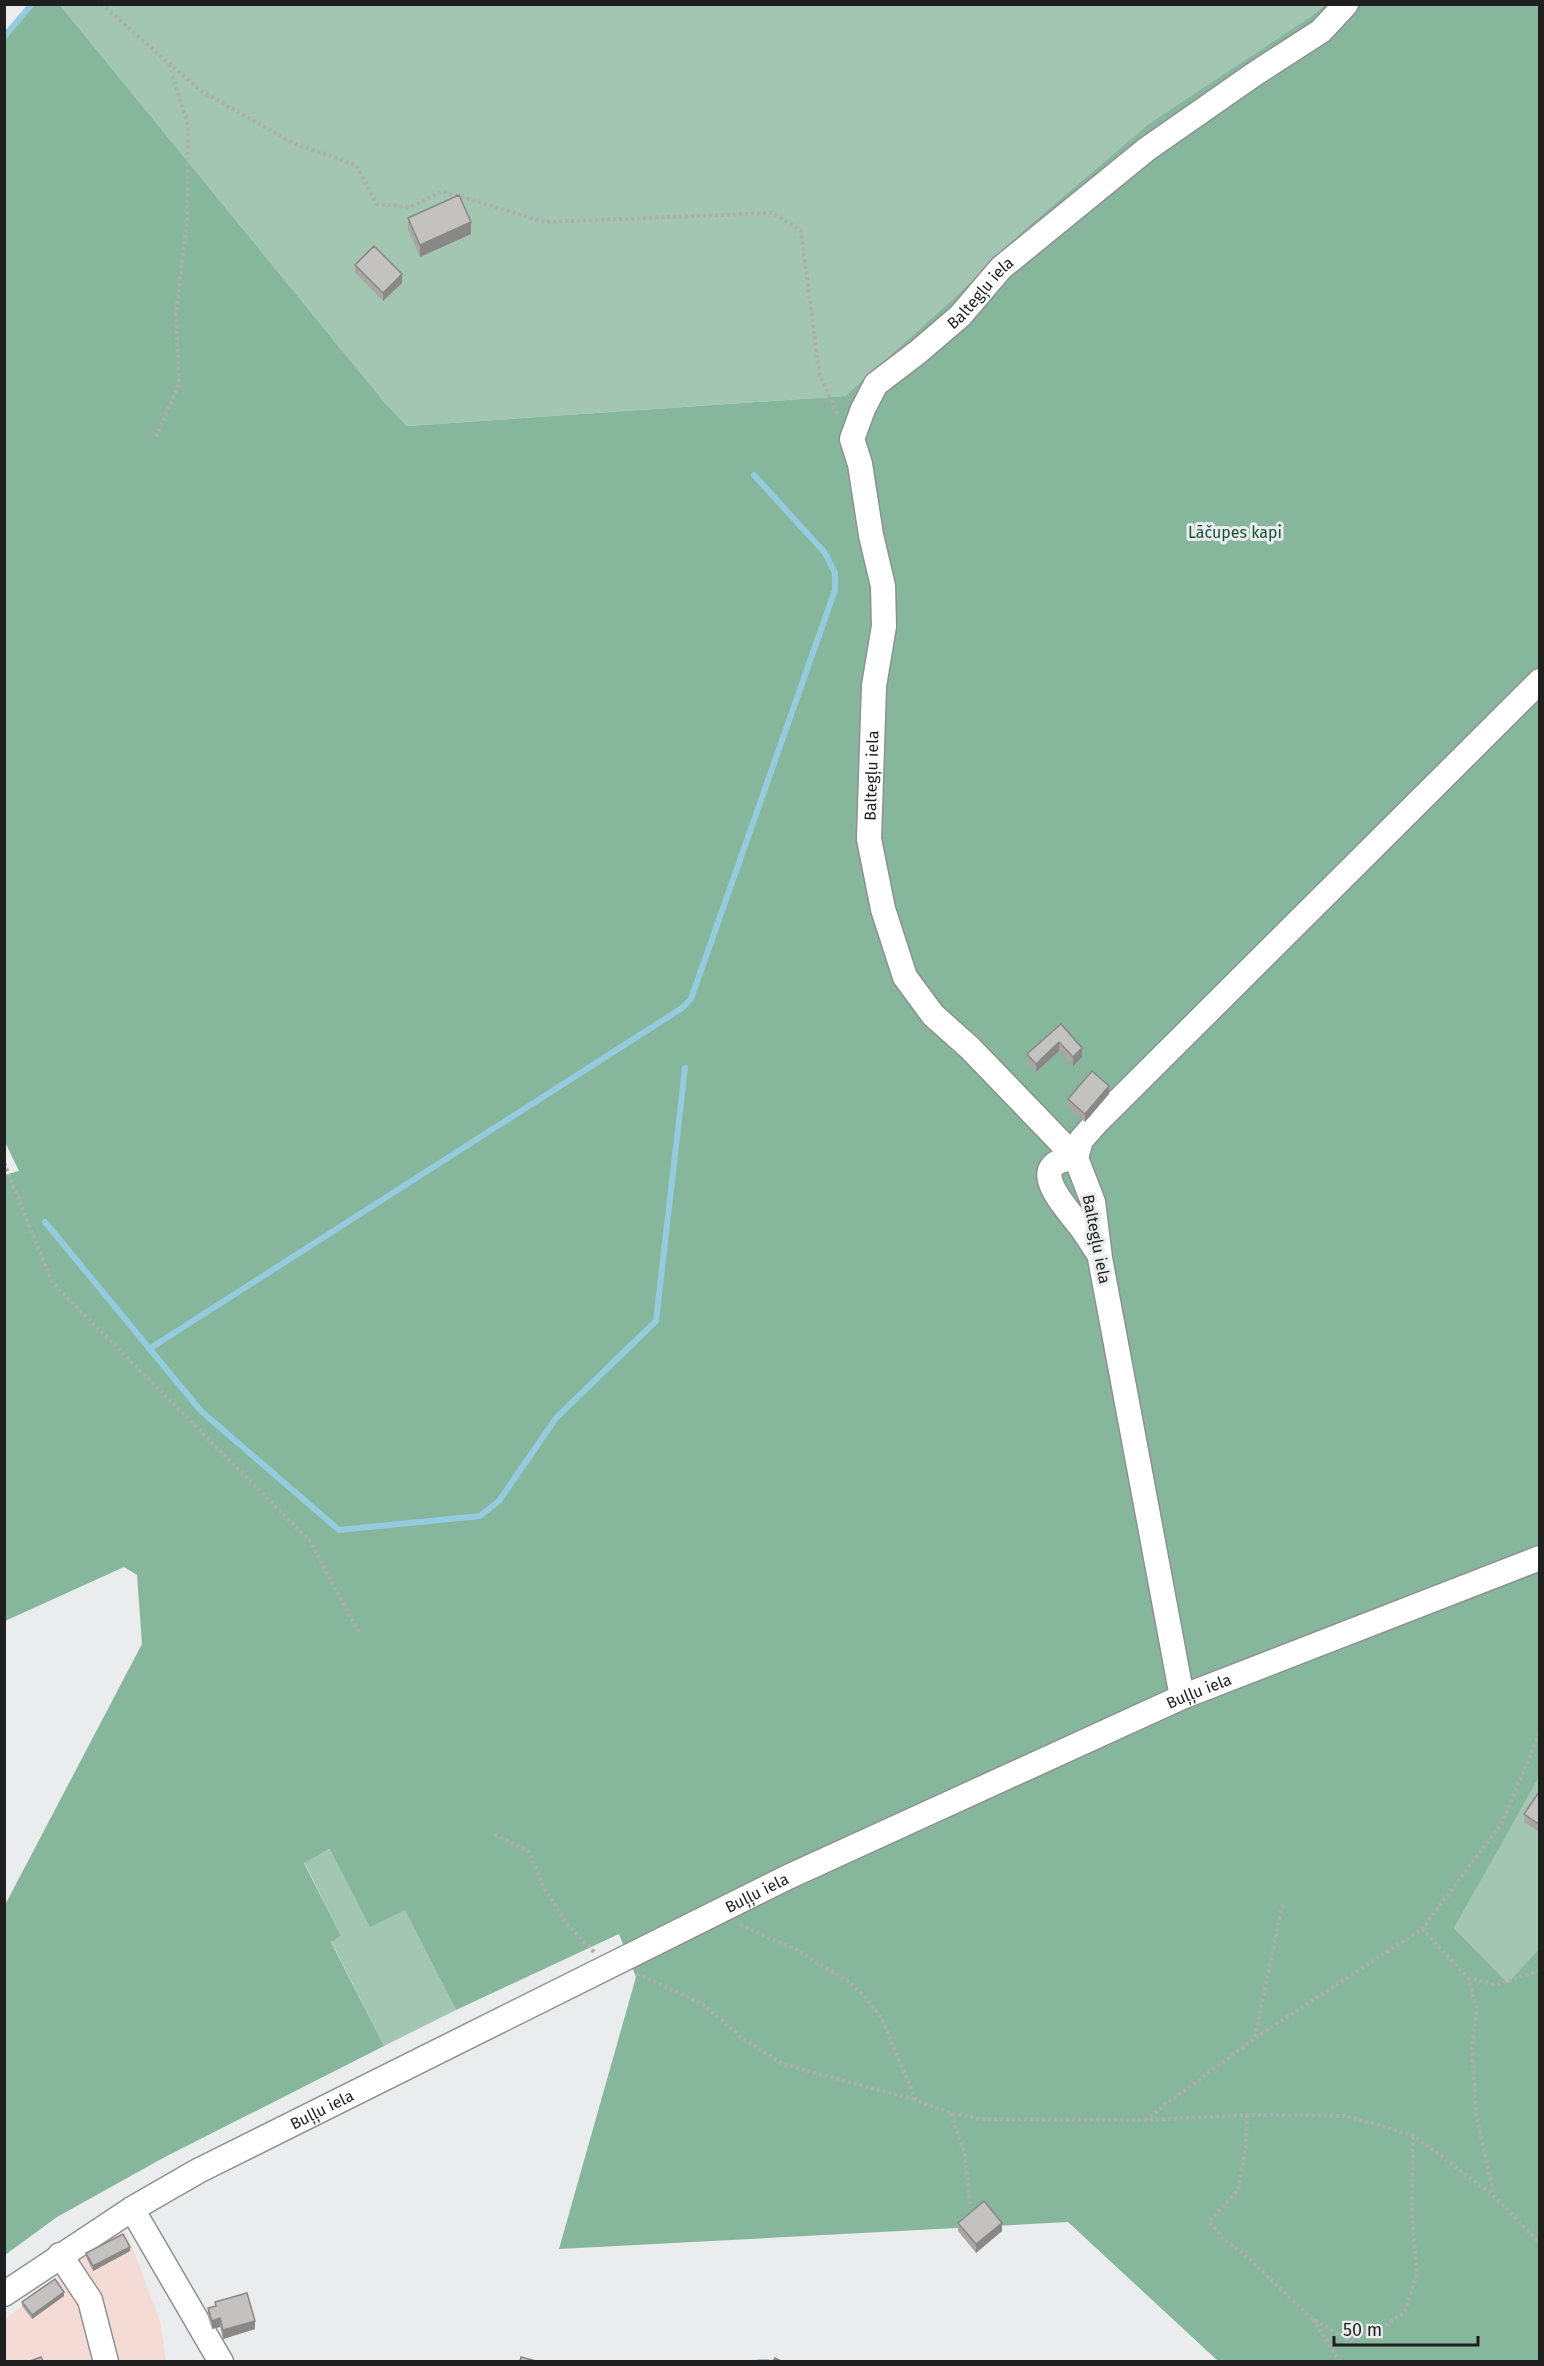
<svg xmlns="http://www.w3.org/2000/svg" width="1544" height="2366" font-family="'Fira Sans',sans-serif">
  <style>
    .commercial { fill: #f5dbd6 }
    .green { fill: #a3c6b2 }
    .forest { fill: #86b69c }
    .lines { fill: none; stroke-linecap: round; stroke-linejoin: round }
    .stream { stroke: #94cbde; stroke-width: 6 }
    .minor-casing { stroke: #8f9092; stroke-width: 27 }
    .path { stroke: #adaeaf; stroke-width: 4; stroke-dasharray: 3 3; stroke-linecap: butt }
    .minor { stroke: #fff; stroke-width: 24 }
    .wall { fill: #a9a7a6 }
    .shaded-wall { fill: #898887 }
    .building { fill: #c4c2c1; stroke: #898887; stroke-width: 1.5 }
    .labels { text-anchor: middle; stroke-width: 6; stroke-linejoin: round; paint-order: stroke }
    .street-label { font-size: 16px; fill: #1f1f20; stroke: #eaeced }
    .park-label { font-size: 16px; fill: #155036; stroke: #eaeced }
  </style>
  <rect width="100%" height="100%" fill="#eaeced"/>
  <path class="commercial" d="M127,2233l33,88 6,40 -161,1v-43l55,-40 -3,-4 21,-12 -2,-4z"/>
  <path class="green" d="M60,5h1265l-16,13 -287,214 -68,66 -109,98 -438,30 -22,-23z
    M1539,1775v174l-30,35 -55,-56z
    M331,1849l74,60 51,101 -72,36 -53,-105 10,-5 -37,-74z"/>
  <path class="forest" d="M28,5h32l325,398 22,23 438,-30 109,-98 68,-66 127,-108 160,-106 16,-13h214l1,1770 -86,153 54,55 31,-34v412h-321l-150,-139 -509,27 77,-272 -17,-43 -163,76 -51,-100 -35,17 -40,-78 -26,14 37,73 -10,6 53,104 -221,112 -106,59 -52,38v-350l137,-261 -5,-69 -13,-8 -119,54 -1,-446 15,-4 -15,-31 1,-1108z"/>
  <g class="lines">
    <path class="stream" d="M4,37l28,-33
      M45,1222l156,189 138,119 141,-14 19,-15 57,-83 100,-97 29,-253
      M149,1349l533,-341 9,-9 144,-409v-17l-10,-20 -71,-78
      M759,2362h9"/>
    <g class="minor-casing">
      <g id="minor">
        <path d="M1076,1158l5,-18 15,-17 444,-442"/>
        <path d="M1076,1158c-55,4 -10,49 4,68 6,8 11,16 16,24"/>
        <path id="s1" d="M1182,1697l-82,-439 -7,-56 -17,-44 -106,-110 -37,-33 -28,-38 -22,-68 -14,-70 5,-153 10,-60 -1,-40 -12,-51 -11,-71 -8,-25 11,-30 13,-25 42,-32 42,-36 41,-48 146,-119 109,-76 65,-42 25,-27"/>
        <path d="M132,2209l89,153"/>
        <path d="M60,2255l30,45 16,62"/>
        <path id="s2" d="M4,2294l128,-85 66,-38 590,-294 394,-180 358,-139"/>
      </g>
    </g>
    <path class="path" d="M101,4l100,87 92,52 63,22 21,39 34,3 31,-16 103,31 228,-9 28,18 18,141 19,44
      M156,437l23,-53 -3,-70 11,-93 1,-96 -19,-61
      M4,1163l48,119 258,259 49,92
      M495,1834l34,18 14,34 23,37 28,29
      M740,1925l55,24 53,32 17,16 16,20 35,83 35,13 28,6 165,1 103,-5 99,1 67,19 81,61
      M1422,1929l46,49 9,31 -5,38 4,67 18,82 46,47
      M637,1974l64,29 40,34 41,27 134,36
      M1468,1978l29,7 43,-15
      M1255,2037l28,-135
      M951,2114l14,41 5,49
      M1247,2115l-1,29 -8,46 -29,31 14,18 22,16 67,64 36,20 24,-6 32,-20 13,-38 -5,-60 1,-79
      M1145,2120l110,-82 167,-109 80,-106 38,-91
      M1313,2319l27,43"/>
    <use href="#minor" class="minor"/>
  </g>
  <path class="wall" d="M408,218l63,16 -51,23 -12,-27z
    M355,265l47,18 -19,18 -28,-28z
    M1061,1024l21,33 -9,9 -14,-15 -23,21 -9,-9v-9z
    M1109,1094l-24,28 -17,-14v-9z
    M1539,1792v40l-15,-10v-8z
    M958,2223l44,8 -26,22 -18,-22z
    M130,2251l-37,20 -7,-14v-4z
    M64,2296l-32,23 -10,-13v-4z
    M215,2302l40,27 -32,10 -3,-12 -8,2 -4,-12v-9l7,-2z"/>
  <path class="shaded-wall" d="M471,222v12l-51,23v-12z
    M402,274v9l-19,18v-8z
    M1059,1042v9l-23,21v-8z
    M1082,1048v9l-9,9v-9z
    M1109,1086v8l-24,28v-8z
    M1002,2223v8l-26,22v-9z
    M130,2247v4l-37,20v-5z
    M64,2292v4l-32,23v-4z
    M220,2318v9l-8,2v-8z
    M255,2321v8l-32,10v-9z"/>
  <path class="building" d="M459,195l12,27 -51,23 -12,-27z
    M374,246l28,28 -19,19 -28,-28z
    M1061,1024l21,24 -9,9 -14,-15 -23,22 -9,-10z
    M1092,1071l17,15 -24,28 -17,-15z
    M1539,1792v32l-15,-10z
    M984,2201l18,22 -26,21 -18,-21z
    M123,2234l7,13 -37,19 -7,-13z
    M55,2279l9,13 -32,23 -10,-13z
    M247,2293l8,28 -32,9 -3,-12 -8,3 -4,-13 8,-2 -1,-4z
    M41,2357l2,4h-13z
    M521,2357l15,4h-16z
    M775,2358l6,3h-8z"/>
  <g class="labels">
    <g class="street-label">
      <text dy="6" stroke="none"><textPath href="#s1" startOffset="1546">Baltegļu iela</textPath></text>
      <text dy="6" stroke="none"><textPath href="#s1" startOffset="1006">Baltegļu iela</textPath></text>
      <text transform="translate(1097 1239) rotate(79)" y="6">Baltegļu iela</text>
      <text dy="6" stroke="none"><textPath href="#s2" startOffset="1340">Buļļu iela</textPath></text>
      <text dy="6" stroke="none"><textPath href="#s2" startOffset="854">Buļļu iela</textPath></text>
      <text dy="6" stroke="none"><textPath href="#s2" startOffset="368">Buļļu iela</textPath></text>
    </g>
    <g class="park-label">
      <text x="1235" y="538">Lāčupes kapi</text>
    </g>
  </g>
  <rect width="1544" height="2366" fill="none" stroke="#1f1f20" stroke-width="12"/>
  <path d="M1334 2336v9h144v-9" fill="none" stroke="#1f1f20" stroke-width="3"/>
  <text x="1343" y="2336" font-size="18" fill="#1f1f20" stroke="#eaeced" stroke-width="4.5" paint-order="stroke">50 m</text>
</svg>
